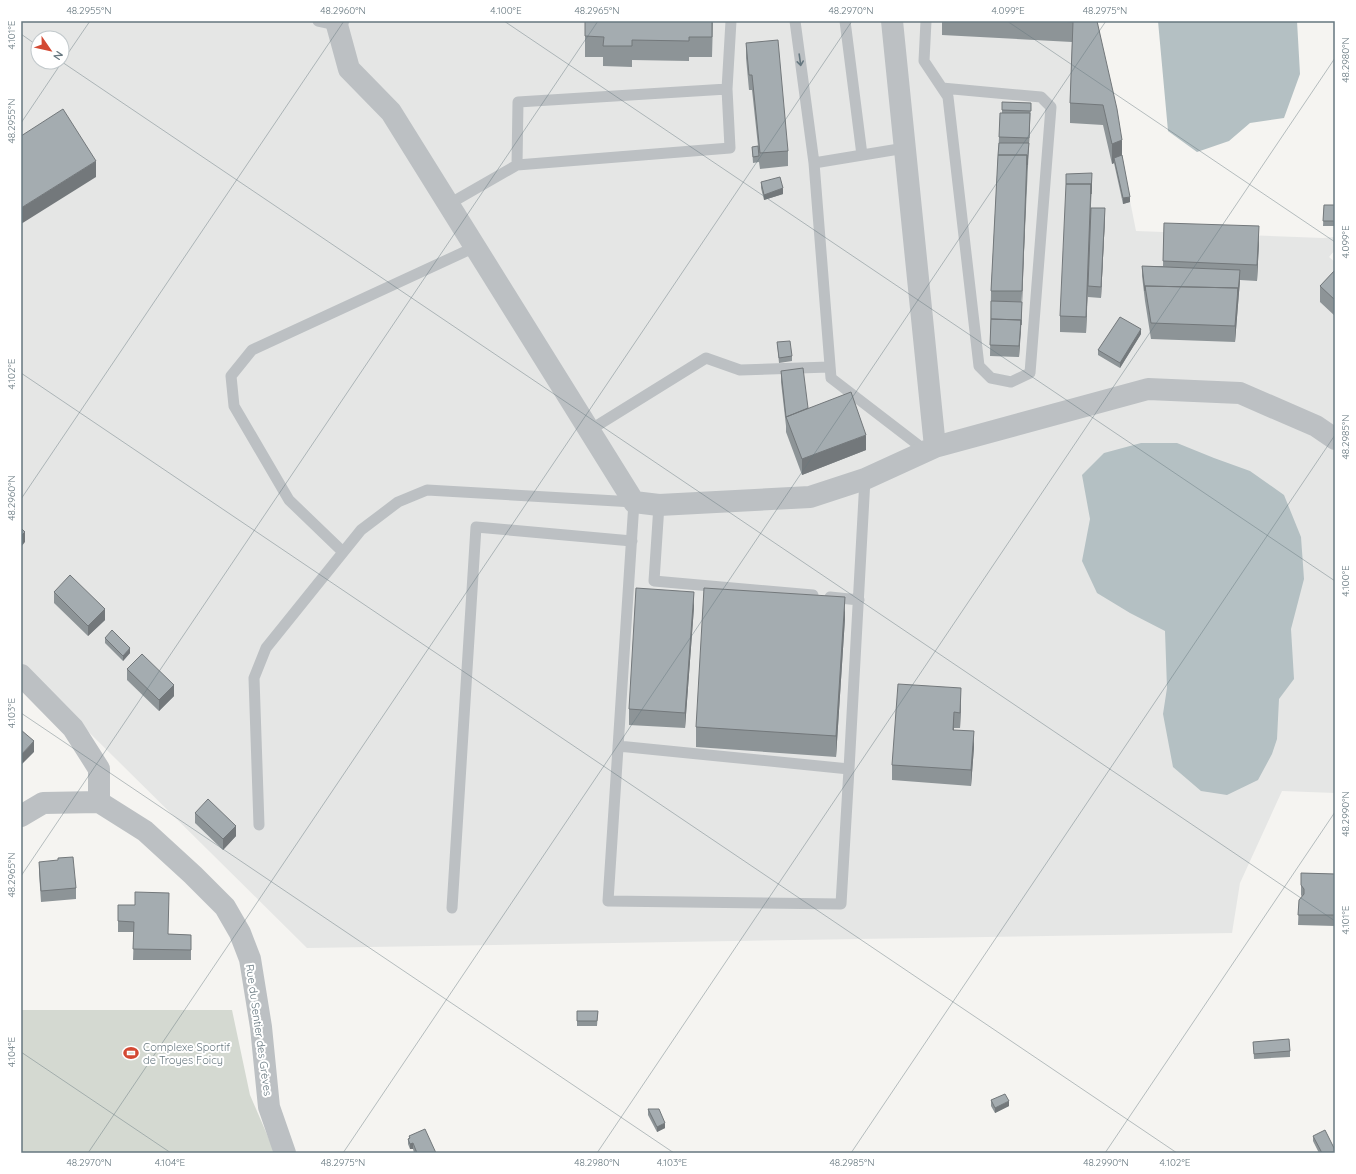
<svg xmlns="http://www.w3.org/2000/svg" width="1356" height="1174" font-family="Quicksand,sans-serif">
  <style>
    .built { fill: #e5e6e5; fill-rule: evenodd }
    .green { fill: #d4d9d1 }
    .water { fill: #b4c0c3 }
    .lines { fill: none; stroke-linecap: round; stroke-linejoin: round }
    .lane { stroke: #bcc0c3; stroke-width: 11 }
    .street { stroke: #bcc0c3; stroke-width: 22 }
    .wall { fill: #8d9497 }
    .shaded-wall { fill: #73787b }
    .building { fill: #a4acb0; stroke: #73787b }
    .oneway { stroke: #66777f }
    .ticks { fill: none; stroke: #66777f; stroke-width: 1; stroke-opacity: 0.45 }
    .labels { text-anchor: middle; stroke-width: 4; stroke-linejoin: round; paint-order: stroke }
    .street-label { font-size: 11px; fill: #66777f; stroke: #fff }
    .poi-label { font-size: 11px; fill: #66777f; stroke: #fff; text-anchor: start }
    .neatline { fill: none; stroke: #66777f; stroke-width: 1.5 }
    .ticks-label { font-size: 10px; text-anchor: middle; fill: #66777f }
  </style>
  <rect width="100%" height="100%" fill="#f5f4f1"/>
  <path class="built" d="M21,21h1071l30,139 14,71 187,7 12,-1v13l-6,7 6,5v531l-53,-2 -42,92 -8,50 -925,15 -286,-283zM38,38h24v24h-24z"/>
  <path class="green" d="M21,1010h211l18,85 25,58h-254z"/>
  <path class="water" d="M1158,21h139l3,53 -16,44 -34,5 -21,18 -32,11 -29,-21z
    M1141,443h36l37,15 36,13 34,24 17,42 3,42 -13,50 3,50 -15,20 -2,40 -5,15 -14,26 -31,15 -26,-4 -28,-24 -10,-53 4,-26 -2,-57 -35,-18 -33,-20 -15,-32 8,-42 -8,-44 22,-22z"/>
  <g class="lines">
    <path class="lane" d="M318,21l19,4
      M795,21l19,142 17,215 95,73
      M845,21l17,134
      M926,21l-2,40 24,36 31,269 12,12 20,4 19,-9 21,-266 -10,-10 -99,-9
      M814,163l91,-15
      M517,165l1,-63 209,-13
      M449,204l68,-39 213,-17 -3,-59 4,-68
      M590,430l116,-72 34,12 89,-3
      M659,505l-5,76 159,14
      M343,552l-54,-52 -55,-94 -3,-30 21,-26 223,-103
      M830,597l29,3
      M849,769l16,-290
      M259,825l-5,-147 12,-30 95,-118 37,-28 29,-12 207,12c-8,133 -17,266 -26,399l233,3 8,-135 -231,-23
      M452,908l24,-381 156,14"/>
    <path class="street" d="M338,21l-1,4 12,44 42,43 243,390 25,3 151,-8 55,-18 70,-32 213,-58 92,4 76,33 19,13
      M892,21l43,426
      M21,675l52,53 26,41v33
      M21,816l22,-13 56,-1 46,29 48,44 32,32 15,26 10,26 11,68 8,80 16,46"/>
  </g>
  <path class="wall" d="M585,21h128l-1,36h-23v4l-57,-1v7l-29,-1v-9h-18z
    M942,21h155l25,134 8,47 -7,2 -9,-41 -2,1 -9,-39 -33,-2v-20l2,-61 -130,-7z
    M746,43l42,108v15l-28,3 -1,-7 -6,1 -1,-16 6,-1 -6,-56h-3l-3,-32z
    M1002,102l29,1 -12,254 -29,-1 1,-65 8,-154 3,-24z
    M761,182l22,12 -19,6 -3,-12z
    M1324,205h11v21h-12z
    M1091,208l14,10 -4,80 -13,-1v-9l-2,45 -26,-1v-16z
    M1164,223l95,19 -2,39 -17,-1 -5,62 -84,-3 -6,-38 -3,-25v-10h21z
    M1335,270v46l-15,-14v-16z
    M1141,334l-21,34 -22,-13v-5z
    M777,342l15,14v5l-13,2z
    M781,371l27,37 58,42 -64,25 -16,-43v-6l-5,-44z
    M54,592l51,28 -17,16 -34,-33z
    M694,607l-9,121 -56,-3v-16z
    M845,618l-9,139 -140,-10v-20z
    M105,638l25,15 -7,8 -18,-18z
    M127,669l47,27 -15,15 -32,-31z
    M961,704l-1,24h-6v2l20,17 -3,39 -79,-6v-15z
    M195,813l41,23 -13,14 -28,-27z
    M39,862l37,26v11l-35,3 -2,-29z
    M1301,873l34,1v52l-37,-1 1,-25 3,-3 -1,-2z
    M135,905l33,29 23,1v25h-58l1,-28h-16v-11z
    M598,1011l-1,15h-20v-5z
    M1253,1042l37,9v6l-36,2z
    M991,1100l18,6 -14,7 -4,-7z
    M648,1109l17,19 -8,4 -9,-17z
    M409,1136l27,17h-22l-1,-4h-3l-2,-5v-5l1,-1z
    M1313,1136l22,17h-16l-6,-12z"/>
  <path class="shaded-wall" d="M1030,113v11l-3,47 -5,136v-16l5,-136 2,-12z
    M1122,140v20l-8,-2v5l-2,1v-20z
    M96,161v16l-75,47v-16z
    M1092,179l-6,154v-16l5,-133z
    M783,188v6l-19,6v-5z
    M1130,197v5l-7,2v-6z
    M1105,208v10l-4,80v-11z
    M1259,226v16l-2,39v-16z
    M1240,270v10l-5,62v-16l3,-38z
    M1022,302l-1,29 -2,26v-11z
    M1141,329v5l-21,34v-5z
    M866,435v15l-64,25v-16z
    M25,532v10l-4,5v-11z
    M694,592v15l-9,121v-15z
    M845,597v21l-9,139v-21z
    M105,609v11l-17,16v-10z
    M130,648v5l-7,8v-5z
    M174,685v11l-15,15v-11z
    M961,688v16l-1,24v-15z
    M954,712v16l-1,17v-15z
    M974,731v16l-3,39v-16z
    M34,741v11l-13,13v-10z
    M236,826v10l-13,14v-11z
    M1009,1101v5l-14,7v-5z
    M665,1123v5l-8,4v-5z
    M413,1143v6h-3v-5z"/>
  <path class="building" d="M585,21h127v16h-23v4l-57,-1v6h-29l1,-9 -19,-1z
    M1060,21h37l20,88 5,31 -10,4 -9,-39 -33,-2 3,-81z
    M778,40l10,111 -28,2 -8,-78h-3l-3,-32z
    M1002,102l29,1v8l-29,-1z
    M63,109l33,52 -75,47v-72z
    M1000,113h30l-1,25 -30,-1z
    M999,143h30l-2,22v-10h-29z
    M758,146l1,10 -6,1 -1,-10z
    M998,155h29l-5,136h-31z
    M1122,155l8,42 -7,1 -9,-40z
    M1092,173l-1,21v-10h-25v-10z
    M780,177l3,11 -19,7 -3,-13z
    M1066,184h25l-5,133 -26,-1z
    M1324,205h11v16h-12z
    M1091,208h14l-4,79 -13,-1z
    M1164,223l95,3 -2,39 -94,-4z
    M1142,266l98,4 -2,23v-5l-93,-2v5z
    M1335,270v30l-15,-14z
    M1145,286l93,2 -3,38 -84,-3z
    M991,301l31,1 -1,23v-5l-30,-1z
    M1120,317l21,12 -21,34 -22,-13z
    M991,319l30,1 -2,26 -29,-1z
    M790,341l2,15 -13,2 -2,-16z
    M803,368l5,40 -22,9 -5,-46z
    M851,392l15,43 -64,24 -16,-42z
    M21,528l4,4 -4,4z
    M70,575l35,34 -17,17 -34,-34z
    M636,588l58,4 -9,121 -56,-4z
    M704,588l141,9 -9,139 -140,-9z
    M112,630l18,18 -7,8 -18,-18z
    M142,654l32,31 -15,15 -32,-31z
    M898,684l63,4 -1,25 -6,-1 -1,18 21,1 -3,39 -79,-5z
    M21,730l13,11 -13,14z
    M208,799l28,27 -13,13 -28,-26z
    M73,857l3,31 -35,3 -2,-29 19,-2v-2z
    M1301,873l34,1v41h-37l1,-15 5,-6v-5l-3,-4z
    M135,892l34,1 -1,41 23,1v15l-58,-1 1,-27 -16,-1v-16h17z
    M577,1011h21l-1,10h-20z
    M1289,1039l1,12 -36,3 -1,-12z
    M1005,1094l4,7 -14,7 -4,-8z
    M648,1109h11l6,14 -8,4z
    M425,1129l11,24h-19l-4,-10 -3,1 -2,-5 2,-1 -1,-2z
    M1325,1130l10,20v3h-13l-9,-17z"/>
  <defs><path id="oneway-shaft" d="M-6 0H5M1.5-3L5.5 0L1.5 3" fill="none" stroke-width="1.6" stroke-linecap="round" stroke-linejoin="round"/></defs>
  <use class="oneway" href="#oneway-shaft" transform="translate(800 60) rotate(82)"/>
  <path class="ticks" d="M504,21l831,560M1007,21l328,221M21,34l17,12M62,62l1273,859M62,62l28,-41M21,123l41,-61M21,373l1156,780M21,499l323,-478M21,713l653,440M21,876l577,-855M21,1052l150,101M88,1153l764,-1132M343,1153l763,-1132M597,1153l738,-1095M851,1153l484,-718M1105,1153l230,-341"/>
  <defs>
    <g id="stadium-bare" transform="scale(1.2)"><path d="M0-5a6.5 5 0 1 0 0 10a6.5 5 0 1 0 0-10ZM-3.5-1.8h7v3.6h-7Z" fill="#d34933" stroke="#fff" stroke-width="2.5" paint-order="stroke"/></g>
  </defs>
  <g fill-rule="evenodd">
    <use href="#stadium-bare" x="131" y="1053"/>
  </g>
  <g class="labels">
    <g class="street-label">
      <text transform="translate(259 1030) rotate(82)" y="4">Rue du Sentier des Grèves</text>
    </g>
    <g class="poi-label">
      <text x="143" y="1051">Complexe Sportif<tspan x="143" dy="13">de Troyes Foicy</tspan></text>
    </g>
  </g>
  <rect width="1356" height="1174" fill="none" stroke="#ffffff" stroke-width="44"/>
  <g transform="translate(50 50) rotate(124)"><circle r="19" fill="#ffffff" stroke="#c2c9cc"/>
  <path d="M0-3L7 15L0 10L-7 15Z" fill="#d34933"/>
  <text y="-6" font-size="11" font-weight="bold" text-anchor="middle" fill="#66777f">N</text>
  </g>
  <rect x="22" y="22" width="1312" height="1130" class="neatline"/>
  <g class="ticks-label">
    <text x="89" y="14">48.2955°N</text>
    <text x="343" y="14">48.2960°N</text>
    <text x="506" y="14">4.100°E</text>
    <text x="597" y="14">48.2965°N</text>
    <text x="851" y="14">48.2970°N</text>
    <text x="1008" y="14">4.099°E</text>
    <text x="1105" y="14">48.2975°N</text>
    <text transform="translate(11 35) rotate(-90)" y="4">4.101°E</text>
    <text transform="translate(1345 60) rotate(-90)" y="4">48.2980°N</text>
    <text transform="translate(11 121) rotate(-90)" y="4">48.2955°N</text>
    <text transform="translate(1345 242) rotate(-90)" y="4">4.099°E</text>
    <text transform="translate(11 374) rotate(-90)" y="4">4.102°E</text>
    <text transform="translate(1345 437) rotate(-90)" y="4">48.2985°N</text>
    <text transform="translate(11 498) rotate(-90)" y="4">48.2960°N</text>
    <text transform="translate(1345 581) rotate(-90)" y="4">4.100°E</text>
    <text transform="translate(11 713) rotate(-90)" y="4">4.103°E</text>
    <text transform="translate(1345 814) rotate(-90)" y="4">48.2990°N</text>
    <text transform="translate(11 875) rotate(-90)" y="4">48.2965°N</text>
    <text transform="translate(1345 920) rotate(-90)" y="4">4.101°E</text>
    <text transform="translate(11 1052) rotate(-90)" y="4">4.104°E</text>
    <text x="89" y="1166">48.2970°N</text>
    <text x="170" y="1166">4.104°E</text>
    <text x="343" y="1166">48.2975°N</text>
    <text x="597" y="1166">48.2980°N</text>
    <text x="672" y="1166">4.103°E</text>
    <text x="852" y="1166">48.2985°N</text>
    <text x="1106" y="1166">48.2990°N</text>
    <text x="1175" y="1166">4.102°E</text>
  </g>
</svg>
